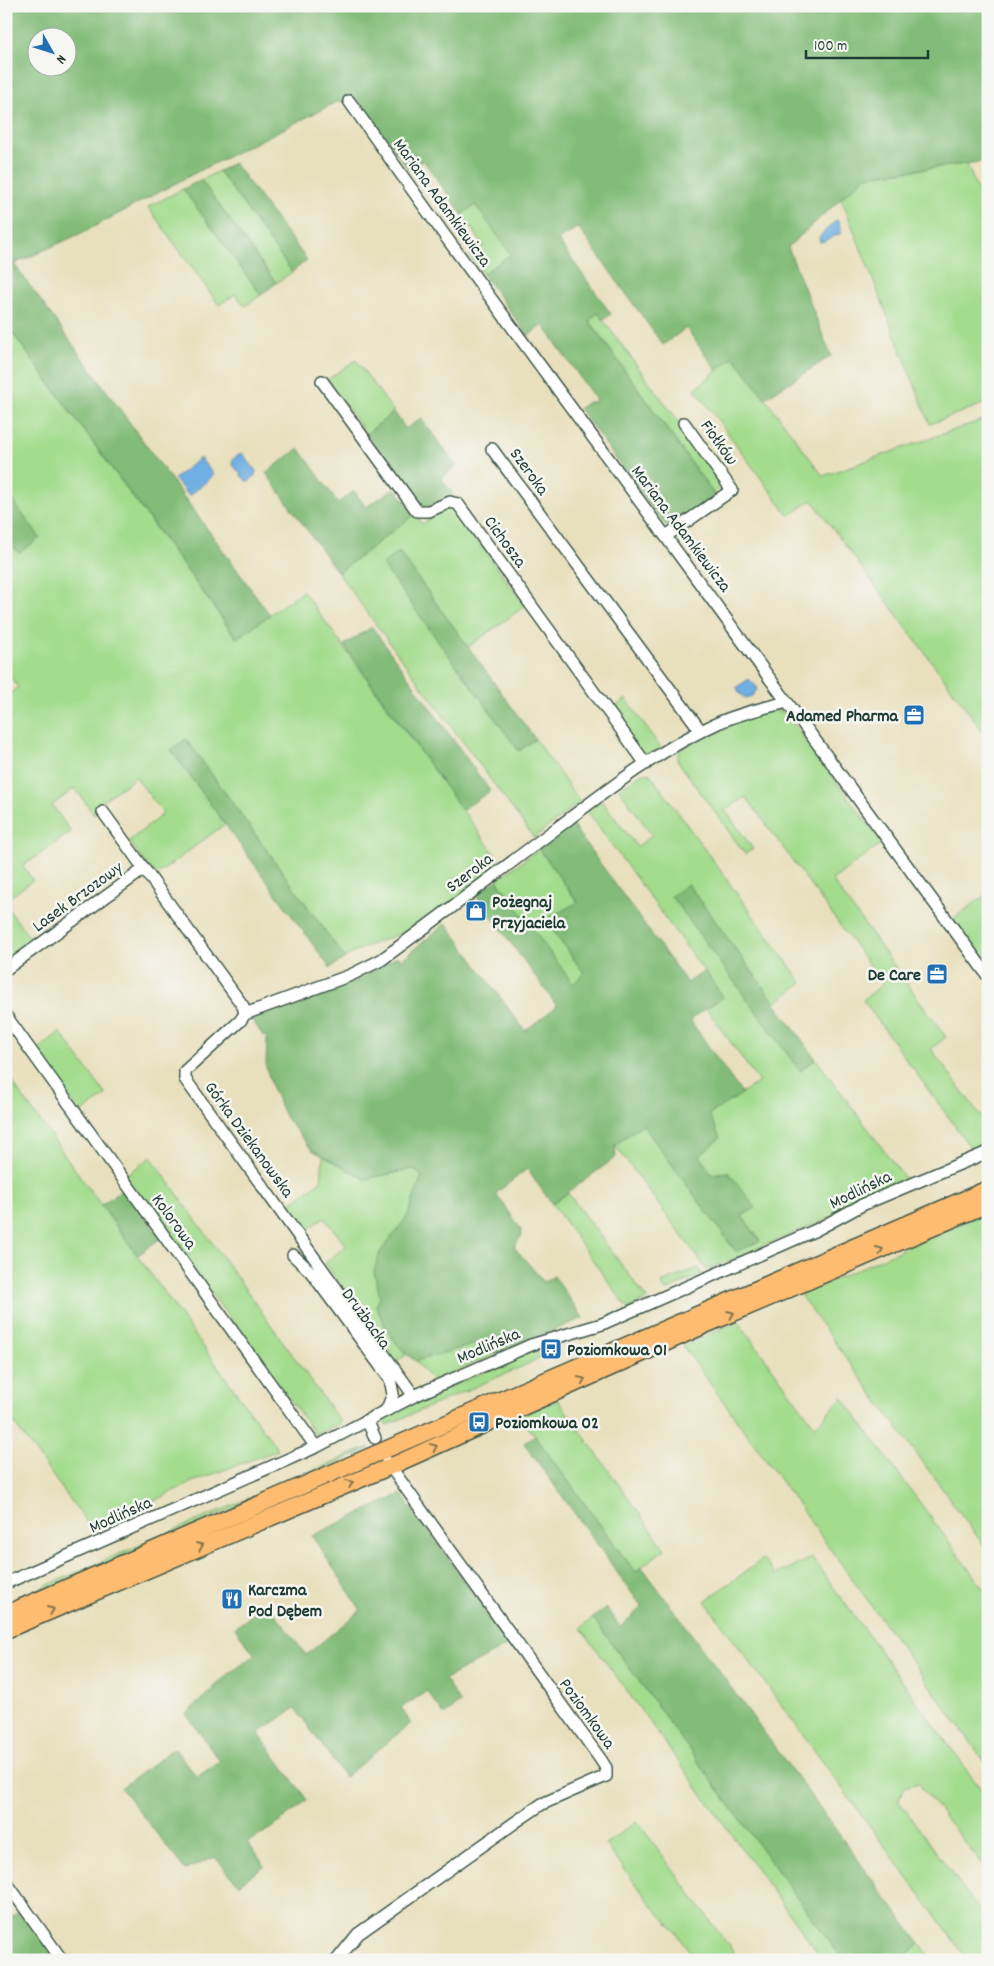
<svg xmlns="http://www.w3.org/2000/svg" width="994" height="1966" font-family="Dekko,sans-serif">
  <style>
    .green { fill: #a3dc8d; stroke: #618c60 }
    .forest { fill: #82bc78; stroke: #507c56; fill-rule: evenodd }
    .water { fill: #70afe3; stroke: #48768c }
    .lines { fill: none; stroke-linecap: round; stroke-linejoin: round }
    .minor-casing { stroke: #3d5549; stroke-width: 14 }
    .highway-casing { stroke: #3d5549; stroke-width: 19 }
    .minor { stroke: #fff; stroke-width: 11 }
    .highway { stroke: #febc70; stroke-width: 16 }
    .oneway { stroke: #83764f }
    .labels { text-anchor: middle; stroke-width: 5; stroke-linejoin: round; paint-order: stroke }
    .street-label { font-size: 18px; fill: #1f3d34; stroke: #f6f6f2 }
    .poi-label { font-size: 18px; font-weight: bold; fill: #1f3d34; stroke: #f6f6f2; text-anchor: start }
  </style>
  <rect width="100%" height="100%" fill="#f6f6f2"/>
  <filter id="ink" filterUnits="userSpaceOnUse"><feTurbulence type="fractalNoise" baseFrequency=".02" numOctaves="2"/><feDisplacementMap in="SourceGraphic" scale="10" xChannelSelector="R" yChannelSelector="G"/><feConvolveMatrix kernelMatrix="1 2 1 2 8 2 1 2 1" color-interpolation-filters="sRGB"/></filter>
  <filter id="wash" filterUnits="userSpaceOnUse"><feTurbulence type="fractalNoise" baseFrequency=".0096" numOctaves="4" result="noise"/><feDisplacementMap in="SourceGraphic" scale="20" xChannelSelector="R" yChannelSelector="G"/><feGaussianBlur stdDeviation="1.12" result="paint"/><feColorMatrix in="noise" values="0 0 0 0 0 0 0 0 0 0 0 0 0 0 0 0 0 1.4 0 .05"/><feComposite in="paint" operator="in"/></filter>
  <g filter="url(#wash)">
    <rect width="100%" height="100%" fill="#e8e0bd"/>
    <path class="green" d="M967,164l21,53v185l-58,22 -89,-226 25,-22z
      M219,171l73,101 -16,11 -75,-103z
      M183,189l78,106 -16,11 -10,-12 -16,11 -71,-98z
      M475,204l36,50 -28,20 -13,-18 14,-10 -22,-32z
      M598,313l123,166 -6,17 -126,-176z
      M6,324l230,314 67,-47 198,272c-26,21 -52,45 -81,61 -24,14 -52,18 -75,34l-159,-219 -15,11 54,74 -70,52 -26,-35 34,-27 -27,-37 -34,24 -8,14 -19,-27 -23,17 19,27 -48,34 10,14 -24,18 -3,-4v-197l12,-10 -12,-16v-132l13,14 21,-15 -34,-47z
      M734,356l89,120 165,-58v320l-176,-238 -23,16 -94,-127z
      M356,360l38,52 -28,22 -39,-54z
      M446,507l9,2 70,97 -57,41 -68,-94 -18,11 137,187 16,-12 45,63 -46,36 -196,-265 77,-59 7,10z
      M626,699l35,49 -17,9 -34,-47z
      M778,710l8,4 96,129 -50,37 114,157 -15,12 57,77v19l-15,6 -110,-151 20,-16 -137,-187 -21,13 28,39 -8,5 -68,-94 2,-10c31,-17 63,-38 99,-40z
      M642,773l8,1 152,209 -27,20 -87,-119 -16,12 128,175 16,-12 90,121 -47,21 -25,15 -127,54 -92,-125 28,-21 93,127 24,-10 -18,-25 13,-8 -27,-36 -17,2 -11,-18 9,-42 50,-32 -53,-74 17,-11 -136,-186 15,-10 35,46 15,-12 -33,-46z
      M539,849l39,54 -33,17 39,53 -12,12 -75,-105z
      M988,893v74l-35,-48z
      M6,906l27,36 -27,20z
      M60,1032l46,63 -25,18 -46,-62z
      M6,1074l272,376 -86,32 -99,49 -87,-119z
      M323,1156l42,23 48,-10 10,7 -16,41 -26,35 -7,19 7,27 -5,8 9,20 21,29 -9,7 -72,-99 21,-17 -22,-29 -19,15 -19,-25 35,-26z
      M151,1157l190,266 -26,11 -190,-258z
      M568,1193l79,106 -19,10 -76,-105z
      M988,1211v340l-188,-256z
      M698,1268l4,6 -36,17 -5,-8z
      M738,1321l77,106 27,-30 146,198v171l-305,-420z
      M489,1340l8,14 -65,27 -16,-20z
      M536,1349l4,8 -12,7 -141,61 -2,-2 2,-11 20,-6z
      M558,1400l107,149 -30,23 -115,-156z
      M366,1448h4l-364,161v-6z
      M812,1558l176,241v73l-70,-89 -13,4 -7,13 90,122v38h-20l-263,-359 58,-42 12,16z
      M593,1618l250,342h-20l-242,-332z
      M637,1821l97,132 5,7h-43l-24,-33 -17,-18 -50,-65z
      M920,1944l12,16 -33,-1z"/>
    <path class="forest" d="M6,6h982v155l-122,15 -78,71 43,109 -66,42 -31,-41 -17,14 -31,-43 -23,17 -85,-118 -20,13 53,74 -8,5 -5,-6 -9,8 126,175 -43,29h-5l-5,-3 -83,-114 9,-6h6l2,-2 -53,-75 -15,11 -45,-62 28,-20 -36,-49 -13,9 -39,-54 -14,10 -51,-70 -19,1 -146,73 -105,56 -74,34 256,351 -33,23 -231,-314zM38,38h30v30h-30z
      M234,163l73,97 -15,12 -73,-101z
      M201,180l75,103 -15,12 -78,-106z
      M394,412l12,17 15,-11 35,48 -15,12 12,16 -24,16 -9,-1 -54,-75z
      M299,448l39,55 16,-12 12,16 29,-19 20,26 -77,59 -72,-100z
      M6,491l34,47 -21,15 -13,-14z
      M399,552l136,187 -16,12 -137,-187z
      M372,627l118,164 -28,19 -118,-165z
      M186,739l159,219 -15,10 -159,-218z
      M570,822l117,161 18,-12 18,26 -33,23 52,74 -33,20 11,24 -20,18 11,18 17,-2 28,36 -14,8 18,25 -24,11 -94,-128 -27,21 1,12 -64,47 -25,-35 -31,24 24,35 2,7 -8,12 30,35 10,-6 29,42 -86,36 -8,-14 -73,21c-20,-12 -31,-34 -40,-55l4,-8 -6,-27 6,-19 27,-35 15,-41 -9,-7 -48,10 -53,-29 -26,-32 -13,-28 -7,-23 1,-31h-4l-11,-17 104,-38 42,-25 3,4 45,-37 79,108 32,-25 -81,-111 21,-15 76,104 11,-11 -39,-53 33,-18 -39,-53z
      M688,884l128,175 -16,12 -129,-175z
      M124,1188l37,50 -23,17 -37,-50z
      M535,1436l100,136 7,-5 278,377 -21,16h-56l-250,-342 13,-10 14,19 22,-20 -118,-164z
      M401,1494l109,150 -65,35 15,24 -16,12 -17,-24 -26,17 10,15 -66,54 -50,-69 -37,25 49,67 -36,29 -24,13 18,24 -27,18 -23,-27 -30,13 -64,-82 53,-40 23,29 23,-16 -34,-47 39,-37 30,-22 -20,-27 32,-25 39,52 55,-45 -49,-74z
      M20,1911l38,49h-52v-39z"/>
    <path class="water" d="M836,220l3,2 2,11 -16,8 -5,1 -1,-5z
      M242,453l14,18 -1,4 -5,6h-4l-13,-16 -1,-4 5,-6z
      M200,458l13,16v2l-24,20 -14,-16v-2z
      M749,679l7,7 1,4 -5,6 -7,2 -6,-5 -2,-6z"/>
  </g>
  <g filter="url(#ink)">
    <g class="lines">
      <g class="minor-casing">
        <path id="minor" d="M349,101l94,132 545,743
          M322,381l95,130h12l21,-9 8,2 188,260
          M492,449l209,282
          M666,536l66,-46 -48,-67
          M103,812l140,194 2,8 -5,7 -55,50v8l229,317
          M6,969l138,-100
          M245,1014l106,-39 30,-15c59,-43 117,-88 176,-132 50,-38 103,-79 161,-105 22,-10 46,-15 69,-21
          M6,1016l310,431
          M293,1255l18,17 79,107 3,15 -6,15
          M367,1420l8,18
          M6,1583l310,-136 98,-51 117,-51 71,-21 214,-94 46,-25 126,-53
          M6,1882l56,78
          M337,1960l21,-26 159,-113 25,-17 64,-28v-8l-5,-8 -214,-298"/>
      </g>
      <g class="highway-casing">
        <path id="highway" d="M6,1614l982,-425
          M6,1630l390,-166 309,-139 283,-121"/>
      </g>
      <use href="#minor" class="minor"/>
      <use href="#highway" class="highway"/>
    </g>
    <defs><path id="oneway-chevron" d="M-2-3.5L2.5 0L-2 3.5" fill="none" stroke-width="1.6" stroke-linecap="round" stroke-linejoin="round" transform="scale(1.25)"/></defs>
    <g class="oneway">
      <use href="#oneway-chevron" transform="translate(880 1250) rotate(-23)"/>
      <use href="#oneway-chevron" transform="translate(731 1314) rotate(-23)"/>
      <use href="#oneway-chevron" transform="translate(582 1380) rotate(-24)"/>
      <use href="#oneway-chevron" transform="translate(434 1447) rotate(-25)"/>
      <use href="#oneway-chevron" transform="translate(350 1483) rotate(-23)"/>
      <use href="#oneway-chevron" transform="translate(200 1546) rotate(-23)"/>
      <use href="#oneway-chevron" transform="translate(51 1610) rotate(-23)"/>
    </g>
  </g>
  <defs>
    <g id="office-square" transform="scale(1.125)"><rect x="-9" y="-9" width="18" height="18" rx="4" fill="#1f6fb2" stroke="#f6f6f2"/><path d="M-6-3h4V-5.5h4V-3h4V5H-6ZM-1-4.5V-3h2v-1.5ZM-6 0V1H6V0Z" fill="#fff"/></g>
    <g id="shop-square" transform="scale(1.125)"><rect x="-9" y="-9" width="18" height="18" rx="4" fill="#1f6fb2" stroke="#f6f6f2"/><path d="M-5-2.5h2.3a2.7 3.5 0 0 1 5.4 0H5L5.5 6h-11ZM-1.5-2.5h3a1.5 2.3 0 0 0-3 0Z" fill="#fff"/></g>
    <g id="bus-square" transform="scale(1.125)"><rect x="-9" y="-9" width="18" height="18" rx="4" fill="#1f6fb2" stroke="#f6f6f2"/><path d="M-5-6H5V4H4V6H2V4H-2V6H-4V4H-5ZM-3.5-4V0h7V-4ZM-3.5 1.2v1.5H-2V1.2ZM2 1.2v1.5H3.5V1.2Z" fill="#fff"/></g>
    <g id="restaurant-square" transform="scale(1.125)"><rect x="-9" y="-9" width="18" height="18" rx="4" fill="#1f6fb2" stroke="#f6f6f2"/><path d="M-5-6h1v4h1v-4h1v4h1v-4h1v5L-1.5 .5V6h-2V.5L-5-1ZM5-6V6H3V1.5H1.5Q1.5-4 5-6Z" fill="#fff"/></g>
  </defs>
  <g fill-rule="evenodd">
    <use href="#office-square" x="914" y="715"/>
    <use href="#shop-square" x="476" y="911"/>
    <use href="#office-square" x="937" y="974"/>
    <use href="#bus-square" x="551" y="1349"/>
    <use href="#bus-square" x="479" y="1422"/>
    <use href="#restaurant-square" x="232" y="1599"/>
  </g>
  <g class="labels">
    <g class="street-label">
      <text transform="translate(443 202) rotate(54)" y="6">Mariana Adamkiewicza</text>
      <text transform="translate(720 442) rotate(54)" y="6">Fiołków</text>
      <text transform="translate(530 471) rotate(54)" y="6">Szeroka</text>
      <text transform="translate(682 528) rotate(53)" y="6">Mariana Adamkiewicza</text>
      <text transform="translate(506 541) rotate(54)" y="6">Cichosza</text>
      <text transform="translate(469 872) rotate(-37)" y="6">Szeroka</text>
      <text transform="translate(77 896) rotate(-36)" y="6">Lasek Brzozowy</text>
      <text transform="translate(250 1139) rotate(54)" y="6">Górka Dziekanowska</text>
      <text transform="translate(860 1189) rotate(-26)" y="6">Modlińska</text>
      <text transform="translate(175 1221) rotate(54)" y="6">Kolorowa</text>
      <text transform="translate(367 1318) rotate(54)" y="6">Drużbacka</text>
      <text transform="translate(488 1345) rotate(-23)" y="6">Modlińska</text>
      <text transform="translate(120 1514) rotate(-24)" y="6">Modlińska</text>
      <text transform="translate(588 1713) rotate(54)" y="6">Poziomkowa</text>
    </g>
    <g class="poi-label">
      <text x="898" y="721" text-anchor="end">Adamed Pharma</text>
      <text x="492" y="907">Pożegnaj<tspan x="492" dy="21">Przyjaciela</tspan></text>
      <text x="921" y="980" text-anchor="end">De Care</text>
      <text x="567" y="1355">Poziomkowa 01</text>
      <text x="495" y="1428">Poziomkowa 02</text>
      <text x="248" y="1595">Karczma<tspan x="248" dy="21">Pod Dębem</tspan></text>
    </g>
  </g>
  <rect width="994" height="1966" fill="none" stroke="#f6f6f2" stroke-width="25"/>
  <g transform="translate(52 52) rotate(129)"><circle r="24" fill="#f6f6f2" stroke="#a0aca6"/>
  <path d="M0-4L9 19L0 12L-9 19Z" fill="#1f6fb2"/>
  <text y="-8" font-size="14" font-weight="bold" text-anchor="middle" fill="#1f3d34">N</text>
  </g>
  <path d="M806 50v8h122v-8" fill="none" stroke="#1f3d34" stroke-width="2.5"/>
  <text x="814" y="50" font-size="15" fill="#1f3d34" stroke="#f6f6f2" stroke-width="4" paint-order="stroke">100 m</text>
</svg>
